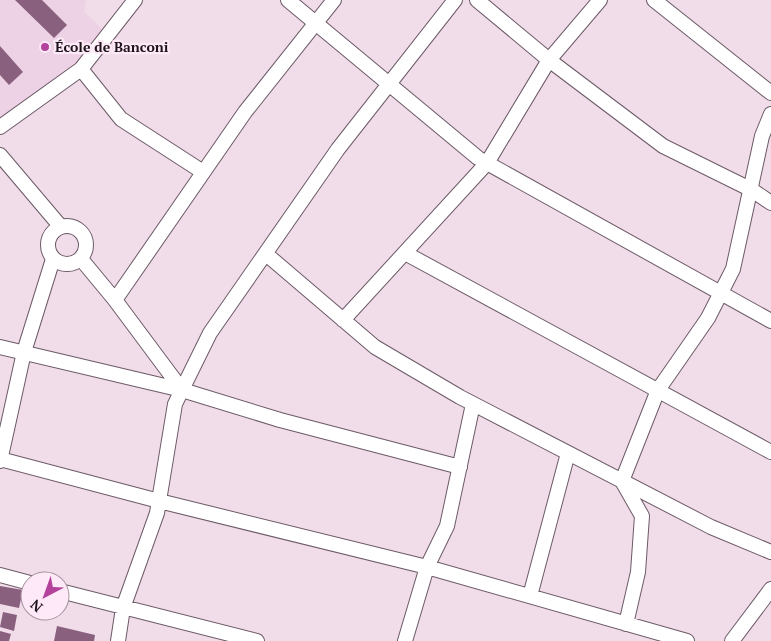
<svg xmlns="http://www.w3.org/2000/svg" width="771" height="641" font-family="'PT Serif',serif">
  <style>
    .built { fill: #edd1e5 }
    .building { fill: #89607e }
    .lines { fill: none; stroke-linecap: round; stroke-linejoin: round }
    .street-casing { stroke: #6c5a67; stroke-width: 16 }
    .street { stroke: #fff; stroke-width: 14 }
    .poi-dot { fill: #b4429d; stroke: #fee9f8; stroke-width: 2 }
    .labels { text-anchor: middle; stroke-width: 4.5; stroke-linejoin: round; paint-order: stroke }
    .poi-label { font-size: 14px; font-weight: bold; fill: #1c1419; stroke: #fee9f8; text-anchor: start }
  </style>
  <rect width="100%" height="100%" fill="#f1dcea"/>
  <path class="built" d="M0,0h86l-2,12 20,19 -28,31 -76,58z"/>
  <path class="building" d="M15,0h27l25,25 -13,13z
    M0,46l23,26 -14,13 -9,-10z
    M0,586l23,4 -4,18 -19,-4z
    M3,612l14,3 -3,16 -14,-4z
    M57,626l38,9 -1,6h-40z
    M0,631l11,3 -2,7h-9z"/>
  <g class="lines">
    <g class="street-casing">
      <path id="street" d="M288,0l190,158 293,163
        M477,0l72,60 114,86 89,44 19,13
        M654,0l117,93
        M81,69l40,50 82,53
        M0,127l81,-58 54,-69
        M0,155l61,72
        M48 245a19 19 0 1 1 38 0a19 19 0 1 1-38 0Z
        M405,253l366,199
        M266,254l109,93 85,50 251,130 60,25
        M81,259l34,41 67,90 98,30 180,47
        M115,300l130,-188 89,-112
        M343,320l144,-157 62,-103 51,-60
        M0,347l182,43
        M0,459l159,42 268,66 260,74
        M0,461l24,-109 29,-93
        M0,575l30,8
        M60,591l197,50
        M530,596l38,-143
        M626,624l12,-52 4,-56 -20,-35 36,-91 50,-72 25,-49 29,-133 9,-22
        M118,641l5,-33 34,-95 18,-109 35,-71 128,-184 117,-149
        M405,641l22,-74 20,-41 26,-122
        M732,641l39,-52"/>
    </g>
    <use href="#street" class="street"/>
  </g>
  <circle class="poi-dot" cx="45" cy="47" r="5"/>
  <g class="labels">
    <g class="poi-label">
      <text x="55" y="52">École de Banconi</text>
    </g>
  </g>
  <g transform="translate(45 596) rotate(221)"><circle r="24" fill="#fee9f8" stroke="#a4949f"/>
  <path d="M0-4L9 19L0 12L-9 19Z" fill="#b4429d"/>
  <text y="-8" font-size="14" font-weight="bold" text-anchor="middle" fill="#1c1419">N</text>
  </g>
</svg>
